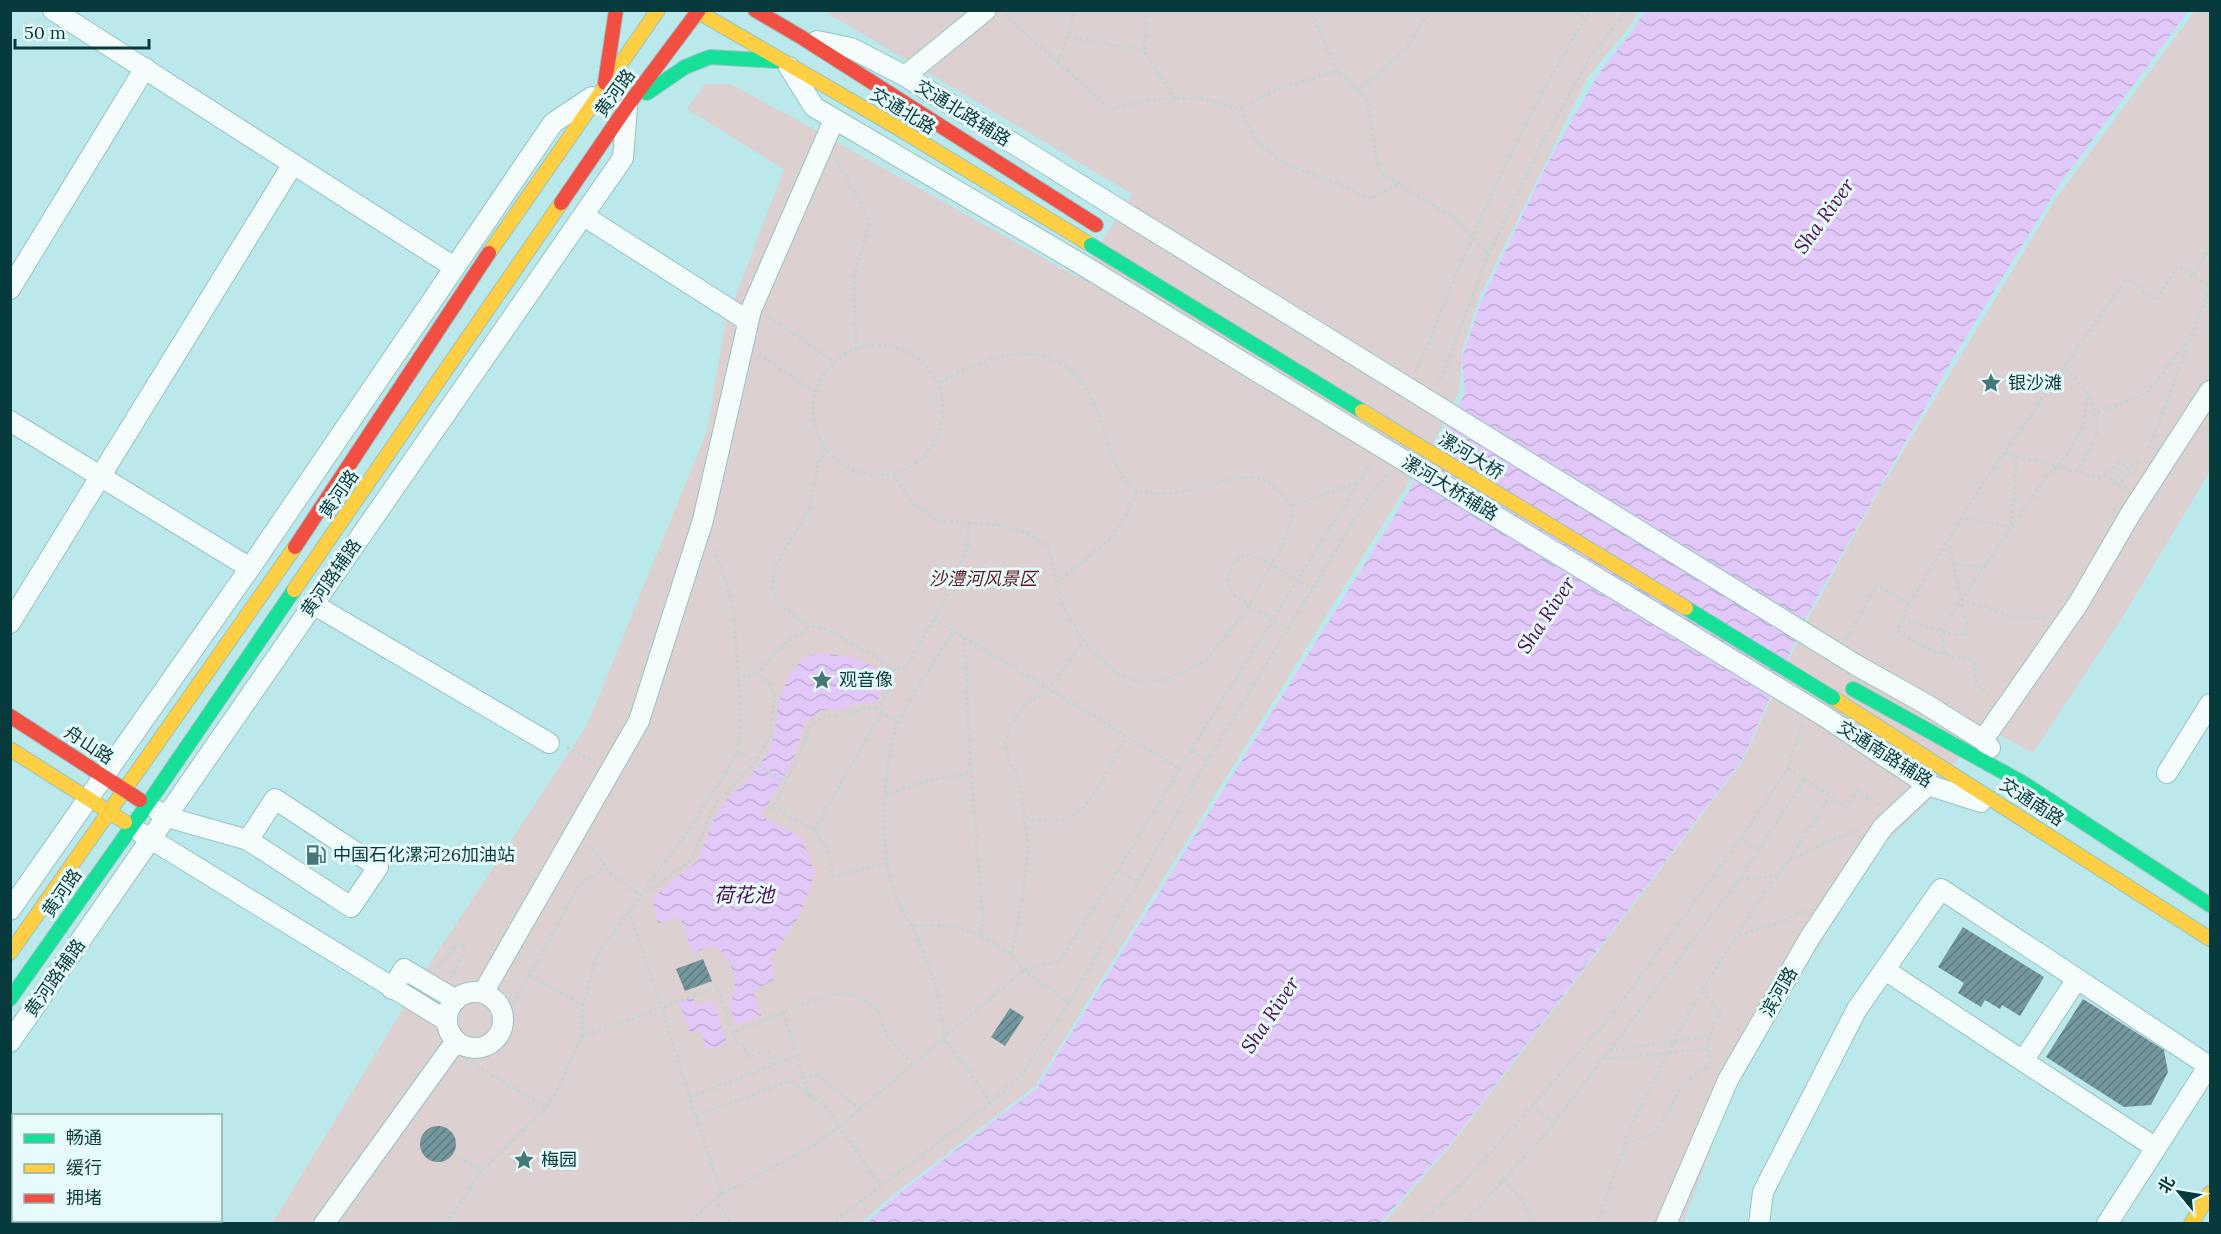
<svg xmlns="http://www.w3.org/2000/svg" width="2221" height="1234" font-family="Lora,'Noto Sans SC',serif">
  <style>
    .green { fill: #dcd0d1 }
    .water { fill: url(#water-waves) }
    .building { fill: url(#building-hatch) }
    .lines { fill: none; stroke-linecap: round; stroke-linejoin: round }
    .street-casing { stroke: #98c2c4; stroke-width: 22 }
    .fast-casing { stroke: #98c2c4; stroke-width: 16 }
    .slow-casing { stroke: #98c2c4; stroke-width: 16 }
    .jam-casing { stroke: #98c2c4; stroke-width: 16 }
    .path { stroke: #c5d4d5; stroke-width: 3; stroke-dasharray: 3 3; stroke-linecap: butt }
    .street { stroke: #f5fcfc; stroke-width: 20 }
    .fast { stroke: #16e098; stroke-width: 14 }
    .slow { stroke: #ffcf43; stroke-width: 14 }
    .jam { stroke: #f24e42; stroke-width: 14 }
    .street-bridge-casing { stroke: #98c2c4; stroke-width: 22; stroke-linecap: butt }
    .fast-bridge-casing { stroke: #98c2c4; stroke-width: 16; stroke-linecap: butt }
    .slow-bridge-casing { stroke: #98c2c4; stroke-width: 16; stroke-linecap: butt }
    .street-bridge { stroke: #f5fcfc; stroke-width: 20 }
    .fast-bridge { stroke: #16e098; stroke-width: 14 }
    .slow-bridge { stroke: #ffcf43; stroke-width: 14 }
    .labels { text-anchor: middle; stroke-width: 6; stroke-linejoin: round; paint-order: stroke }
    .street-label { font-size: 18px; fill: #073a3c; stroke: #e8fbfc }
    .poi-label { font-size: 18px; fill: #073a3c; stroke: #e8fbfc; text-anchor: start }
    .park-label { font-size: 18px; font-style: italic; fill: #5d171e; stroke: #e8fbfc }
    .water-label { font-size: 20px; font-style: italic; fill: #4c0c59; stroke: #e8fbfc }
  </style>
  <defs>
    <pattern id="water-waves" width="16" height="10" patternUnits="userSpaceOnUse" patternTransform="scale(1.5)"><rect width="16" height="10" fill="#e2c8f9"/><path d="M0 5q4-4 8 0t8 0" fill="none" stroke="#c0add6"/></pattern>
    <pattern id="building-hatch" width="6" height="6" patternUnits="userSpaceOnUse" patternTransform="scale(1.5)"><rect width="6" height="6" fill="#73979c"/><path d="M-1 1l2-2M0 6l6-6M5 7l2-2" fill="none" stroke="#5c7c80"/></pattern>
  </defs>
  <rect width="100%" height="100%" fill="#bbe8eb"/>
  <path class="green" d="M824,11h815l-13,20 -39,47 -108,220 -17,53 -3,41 -24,48 -400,646 -147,113 -27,24 -589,1 161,-265 154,-234 120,-294 18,-106 59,-156 -97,-60 18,-25h25l69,37 280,157 53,-84z
    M2195,11h15v460l-88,147 -89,135 -51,-28 -53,76 -55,52 -141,237 -50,133 -300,1 69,-80 291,-383 66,-144 72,-129 176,-291z"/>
  <path class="water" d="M1645,11h543l-127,171 -102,166 -153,269 -64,143 -291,383 -71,80 -514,1 24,-23 147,-113 354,-566 74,-128 -3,-36 19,-56 67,-140 52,-90 32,-40z
    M818,653c25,1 53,7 70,26l-12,24h-14l-21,7h-20l-16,13 -12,38 -32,55 40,21 13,33 -3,15 -12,32 -29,42 5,20 -22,12 8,25 -25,9 -7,-21c12,-23 4,-42 -14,-59l-23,8 -11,-35 -23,5 -6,-24 22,-20 23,-17 18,-46 12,-17 22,-21 20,-26 6,-21 3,-27 10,-27 14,-18z
    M693,997l3,9 17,-5 14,42 -20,7 -7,-20 -10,3 -11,-31z"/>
  <path class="building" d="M1963,927l81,50 -24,39 -18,-11 -2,4 -15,-9 -4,7 -23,-14 6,-10 -26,-16z
    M703,959l9,22 -27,10 -9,-22z
    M2083,999l81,51 4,22 -17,33 -27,2 -78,-50z
    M1010,1008l14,9 -19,29 -14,-9z
    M420 1144a18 18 0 1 1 36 0a18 18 0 1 1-36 0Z"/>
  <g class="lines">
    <g class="street-casing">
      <path id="street" d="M53,10l401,257
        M817,41l34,7 54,28 212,132
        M789,67l25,40 262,154
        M905,76l81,-66
        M584,216l164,105
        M10,289l135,-221
        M10,421l240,147
        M313,604l236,139
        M10,623l283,-459
        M1856,665l68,38 59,37 7,8
        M1824,716l104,69 53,17
        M1983,740l95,-136 53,-91 79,-122
        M2167,773l43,-69
        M158,811l9,6 81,23 103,67 27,-40 -103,-68 -27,41
        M141,833l306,188
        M10,910l240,-342 303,-445 39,-26
        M1885,970l138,91
        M2077,979l-54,82 133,87
        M392,989l12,-20 52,31
        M447 1020a28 28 0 1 1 56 0a28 28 0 1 1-56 0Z
        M483,993l156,-272 64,-201 48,-210 83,-190
        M10,1042l613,-884 4,-50
        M324,1224l132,-183
        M1666,1224l62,-144 81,-141 74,-112 45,-42
        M1759,1224l4,-32 94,-183 84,-120 268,177
        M2107,1224l103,-160"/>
    </g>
    <g class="fast-casing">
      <path id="fast" d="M647,93l38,-26 25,-10 67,4
        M1853,689l170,94 187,122
        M10,999l137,-194 147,-215"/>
    </g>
    <g class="slow-casing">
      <path id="slow" d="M695,10l203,118 193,117
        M489,253l169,-243
        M294,590l267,-387
        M1833,698l377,241
        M10,749l115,73
        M10,953l285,-406
        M2191,1224l19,-31"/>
    </g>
    <g class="jam-casing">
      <path id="jam" d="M755,10l46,27 295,188
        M605,83l11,-73
        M561,203l67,-98 71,-95
        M295,547l194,-294
        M10,716l130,84"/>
    </g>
    <path class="path" d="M1148,10l-4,41 31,48
      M1307,10l7,8 23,53 30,28 12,73 76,46 33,37
      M1571,10l15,8
      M1004,14l106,95 48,-10 43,-1 39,11 41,-21 56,-17
      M1068,36l76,15
      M1058,62l10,-26 6,-26
      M1357,90c19,-13 36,-28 51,-45 9,-11 13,-25 25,-35
      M1240,109l16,31 27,23 59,22 29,14 27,-15
      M836,159l28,50 5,16 -15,52 2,72
      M2210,247l-17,29 17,11
      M769,317l65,45
      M813 410a65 65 0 1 1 130 0a65 65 0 1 1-130 0Z
      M759,354l56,38
      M1415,372c16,-32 27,-65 41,-97 37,-87 83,-185 135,-265
      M1439,385l49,-130 54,-112 50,-89 36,-44
      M2097,412l49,-18 41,-52
      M2149,448l61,-161
      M826,449l-9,18 -7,40 -36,61 -1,22 4,12 32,25h9l14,5 42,24 19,15
      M2005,453l96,25 23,-20 3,4 -11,10 -5,9 8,5
      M2076,471c20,-30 30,-41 12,-76
      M893,474l20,29 22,17 67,6 26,7 21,14 13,59 21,34 29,30 20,11h29l28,-11 17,-10 41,-51 35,-63 9,-24 1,-16c-7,-7 -14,-17 -22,-23 -21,-14 -50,1 -71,5 -15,4 -34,7 -49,5 -4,-1 -10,0 -13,-2 -20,-13 -28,-43 -34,-63 -18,-63 -56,-88 -119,-66 -16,5 -31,14 -45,21
      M2115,484c8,-13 13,-18 27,-23
      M2126,489l-7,-3 10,-13 8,-4
      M1292,506l66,-24
      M1960,518l51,9 6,-71
      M1954,564l31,3
      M1057,583l54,-45 15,-23 11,-24
      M1961,599l50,17 35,3
      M1909,604l-12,27 35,20 41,9 4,26 15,10
      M934,619l246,150 11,-19 17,9
      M1902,619l52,16 14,-1 -20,-96
      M1287,629l-53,-34 -6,-11 3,-19c5,-3 10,-9 16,-10 12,0 53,27 65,34
      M964,637l7,136 12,148 -2,14 31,20 12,-70 4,-38 -8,-62 -4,-14 -7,-8 -4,-18 6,-22 13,-17 26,-17 33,-49
      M1846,639l31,-54 32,19 72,-118 145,-207 30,21 22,-34 15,10
      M1945,654l-5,-23 107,-155 21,-23 16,-30 3,-30 -23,-27
      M756,674l26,-28 27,-19
      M876,709c10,-12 19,-22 17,-38l14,-5 41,-72 20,-48 1,-23
      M567,747l29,16
      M1191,750l181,-289
      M738,752l48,31
      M1788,768l17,11
      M885,795l41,-14 45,-8
      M1026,818c14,2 32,6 46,-1 20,-11 43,-60 54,-81
      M814,830l67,-116
      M1741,838l17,12
      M587,846l7,4 15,22 31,23 18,-10 33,-25 25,-57 39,-40 15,-27 5,-40 -6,-14 -13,-8 -17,3
      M1790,858l40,-62
      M887,863l-54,13 -5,-26 -14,-20 -41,-23 20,-38 17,-42 15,-12 20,1 19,-8 12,1 24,15
      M1118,870l19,12
      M1740,878l12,1 24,-4
      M912,926c-5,-9 -12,-18 -16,-28 -16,-42 -15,-115 -3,-159 8,-31 43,-79 61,-108
      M981,935c-28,-10 -39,-11 -69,-9l18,44 8,25 6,43 37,50 9,15
      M1739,935l43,-13 24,-12
      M1012,955l12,15 45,33
      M437,968l22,-25 6,4 -14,31
      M529,975l54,30
      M502,995l12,7 66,-118 25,-16
      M581,1037l81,-29 -33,-96
      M1610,1050l99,-13
      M466,1059l80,49
      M1603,1059l105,-10
      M773,1065l-5,-15 -19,7 -7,-14 -5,1 -4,-11 50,-21
      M803,1077l13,-1 6,3 38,30
      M809,1096l-26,-84c31,-13 73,-34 97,3 4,6 4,15 8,22 7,10 17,19 25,28
      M690,1097l107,-41
      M1532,1105l22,18
      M695,1116l95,-35 35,25 55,79
      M1626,1143l27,-8 31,-52 25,-18v-28l11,-25 -17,-21
      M459,1157l23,14
      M1504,1180l22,25 8,19
      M722,1194l-25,-73 -35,-113 55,-22 16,47
      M714,1199l18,25
      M446,1224l36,-53 64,-63 12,-19 23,-52 2,-32 14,-50 96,-131 45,-72 3,-41 -8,-106 -19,-58
      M686,1224l36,-30 88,-46 29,-21 185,-157 35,-9 59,-91 62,-101
      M831,1224l159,-121 32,-29 47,-71 139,-244 80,-130 81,-133 21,-24
      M1418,1224l25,-21 43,-45 127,-144 128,-176 47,-70 14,-44
      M1462,1224l23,-23 69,-78 186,-245 65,-99 41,28 11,-16 22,14
      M1597,1224l35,-100 42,-83 16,-31 73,-116 26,-34 71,-32"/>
    <use href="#street" class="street"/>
    <use href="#fast" class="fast"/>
    <use href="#slow" class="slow"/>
    <use href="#jam" class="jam"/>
    <g class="street-bridge-casing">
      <path id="street-bridge" d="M1117,208l739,457
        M1076,261l748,455"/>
    </g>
    <g class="fast-bridge-casing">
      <path id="fast-bridge" d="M1091,245l271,166
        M1686,608l147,90"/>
    </g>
    <g class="slow-bridge-casing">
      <path id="slow-bridge" d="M1362,411l324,197"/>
    </g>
    <use href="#street-bridge" class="street-bridge"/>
    <use href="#fast-bridge" class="fast-bridge"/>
    <use href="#slow-bridge" class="slow-bridge"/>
  </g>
  <defs>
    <g id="sight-bare" transform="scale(1.62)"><path d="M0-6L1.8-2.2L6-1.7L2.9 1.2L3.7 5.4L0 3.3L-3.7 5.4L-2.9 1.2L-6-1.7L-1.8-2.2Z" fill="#467779" stroke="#e8fbfc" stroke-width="2.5" paint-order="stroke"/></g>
    <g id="fuel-bare" transform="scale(1.62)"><path d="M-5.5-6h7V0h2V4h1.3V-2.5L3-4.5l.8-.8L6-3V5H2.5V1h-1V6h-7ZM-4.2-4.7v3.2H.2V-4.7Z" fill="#467779" stroke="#e8fbfc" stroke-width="2.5" paint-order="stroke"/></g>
  </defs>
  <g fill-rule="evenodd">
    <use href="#sight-bare" x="1991" y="383"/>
    <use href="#sight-bare" x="822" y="680"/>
    <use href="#fuel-bare" x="316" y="855"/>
    <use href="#sight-bare" x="524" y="1160"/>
  </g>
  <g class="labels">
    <g class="street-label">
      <text transform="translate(615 93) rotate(-54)" y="6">黄河路</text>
      <text transform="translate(903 111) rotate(31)" y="6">交通北路</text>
      <text transform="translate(963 113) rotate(32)" y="6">交通北路辅路</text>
      <text transform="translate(1471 456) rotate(31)" y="6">漯河大桥</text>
      <text transform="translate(1450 488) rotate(31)" y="6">漯河大桥辅路</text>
      <text transform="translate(339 494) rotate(-55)" y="6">黄河路</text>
      <text transform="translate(331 578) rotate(-55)" y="6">黄河路辅路</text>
      <text transform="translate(89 745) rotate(33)" y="6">舟山路</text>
      <text transform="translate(1885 754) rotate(32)" y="6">交通南路辅路</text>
      <text transform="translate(2032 802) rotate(33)" y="6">交通南路</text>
      <text transform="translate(62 893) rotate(-55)" y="6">黄河路</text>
      <text transform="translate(55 978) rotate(-55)" y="6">黄河路辅路</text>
      <text transform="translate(1779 992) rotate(-60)" y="6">滨河路</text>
    </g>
    <g class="poi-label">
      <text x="2008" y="389">银沙滩</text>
      <text x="839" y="686">观音像</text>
      <text x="333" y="861">中国石化漯河26加油站</text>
      <text x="541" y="1166">梅园</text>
    </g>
    <g class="park-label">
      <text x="983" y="585">沙澧河风景区</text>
    </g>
    <g class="water-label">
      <text transform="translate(1824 216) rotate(-54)" y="7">Sha River</text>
      <text transform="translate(1546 615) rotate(-56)" y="7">Sha River</text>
      <text x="744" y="902">荷花池</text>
      <text transform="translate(1270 1015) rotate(-56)" y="7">Sha River</text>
    </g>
  </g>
  <rect width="2221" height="1234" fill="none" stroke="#073a3c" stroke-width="24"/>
  <rect x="12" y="1114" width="210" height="108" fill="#e8fbfc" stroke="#8eaeaf" stroke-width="1.5"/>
  <rect x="24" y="1134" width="30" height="9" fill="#16e098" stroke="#8eaeaf" stroke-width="1.5"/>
  <text x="66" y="1144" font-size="18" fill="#073a3c">畅通</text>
  <rect x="24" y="1164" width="30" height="9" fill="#ffcf43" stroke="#8eaeaf" stroke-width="1.5"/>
  <text x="66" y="1174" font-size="18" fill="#073a3c">缓行</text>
  <rect x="24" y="1194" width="30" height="9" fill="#f24e42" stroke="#8eaeaf" stroke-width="1.5"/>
  <text x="66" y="1204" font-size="18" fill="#073a3c">拥堵</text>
  <g transform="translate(2179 1192) rotate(300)" stroke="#e8fbfc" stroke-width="4.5" paint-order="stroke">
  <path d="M0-4.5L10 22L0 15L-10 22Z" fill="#073a3c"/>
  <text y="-9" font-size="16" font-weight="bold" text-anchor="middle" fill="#073a3c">北</text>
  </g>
  <path d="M15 39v9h134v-9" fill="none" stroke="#073a3c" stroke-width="3"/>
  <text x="24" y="39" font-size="18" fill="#073a3c" stroke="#e8fbfc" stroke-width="4.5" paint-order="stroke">50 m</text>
</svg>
